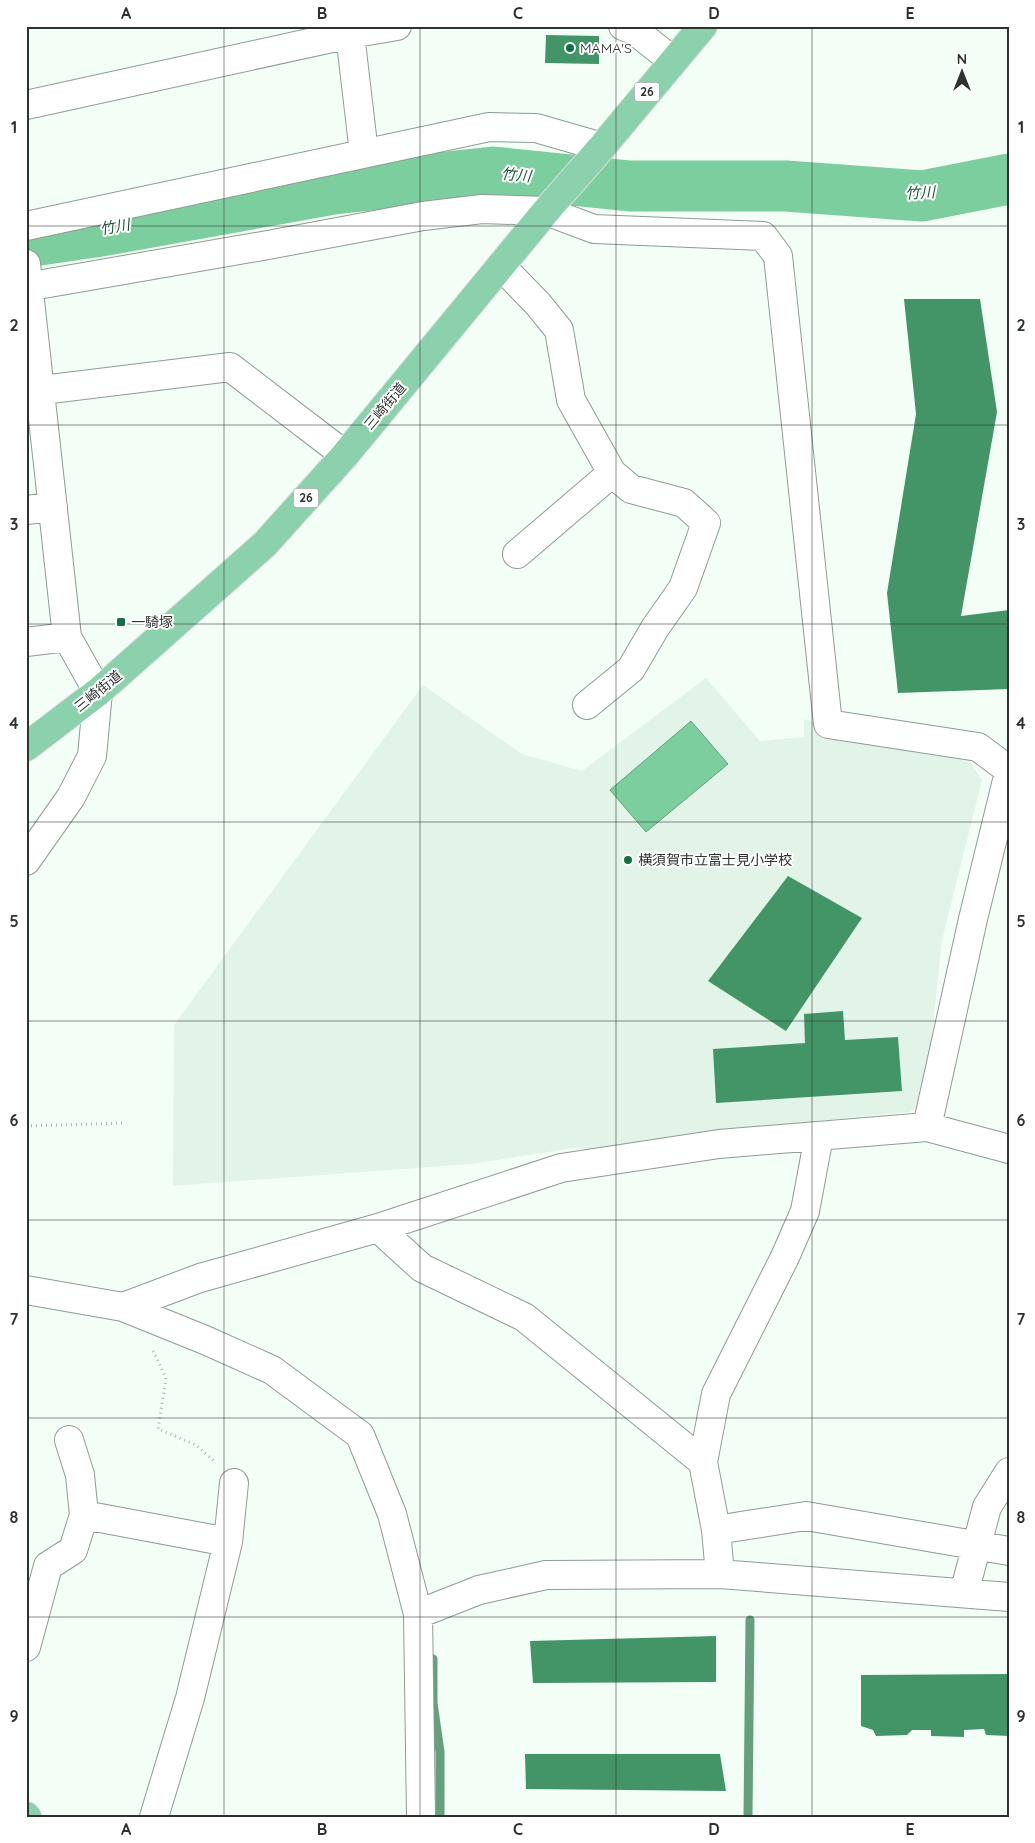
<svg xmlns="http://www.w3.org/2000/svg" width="1035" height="1843" font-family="Quicksand,'Noto Sans JP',sans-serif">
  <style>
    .built { fill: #e2f4e8 }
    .water { fill: #7dce9e; stroke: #659f7d }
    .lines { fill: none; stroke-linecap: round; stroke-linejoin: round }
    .stream { stroke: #659f7d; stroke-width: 9 }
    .river { stroke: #7dce9e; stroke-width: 51 }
    .building { fill: #439568 }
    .minor-casing { stroke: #909b94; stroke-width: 30 }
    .major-casing { stroke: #d9dada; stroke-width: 30 }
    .path { stroke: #acb4ae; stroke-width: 3; stroke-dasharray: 1 4; stroke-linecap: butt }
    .minor { stroke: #fff; stroke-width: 28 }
    .major { stroke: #8cd1ad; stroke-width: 28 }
    .grid { fill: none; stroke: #2e322f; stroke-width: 1; stroke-opacity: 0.55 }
    .poi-dot { fill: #126f44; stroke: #fff; stroke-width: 2 }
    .labels { text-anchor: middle; stroke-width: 4; stroke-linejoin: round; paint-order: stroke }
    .shield { fill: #fff; stroke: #6d706d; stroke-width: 1 }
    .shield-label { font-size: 12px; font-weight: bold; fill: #2e322f }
    .poi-label { font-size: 14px; fill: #2e322f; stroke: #fff; text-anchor: start }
    .street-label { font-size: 14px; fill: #2e322f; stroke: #fff }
    .water-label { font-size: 15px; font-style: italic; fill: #195637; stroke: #fff }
    .neatline { fill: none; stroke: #2e322f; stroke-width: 2 }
    .grid-label { font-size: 16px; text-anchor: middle; font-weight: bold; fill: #2e322f }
  </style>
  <rect width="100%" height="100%" fill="#f3fef6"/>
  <path class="built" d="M706,678l54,63 44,-4v-18l166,43 12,18 -40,160 -17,161 -15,11 -152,15 -137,26 -47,-5 -103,16 -298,22 1,-161 249,-340 99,69 60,17z"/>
  <path class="water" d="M691,721l37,43 -82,68 -36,-42z"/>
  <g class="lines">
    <path class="stream" d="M433,1659v44l7,49v65
      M748,1817l2,-197"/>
    <path class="river" d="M26,242l75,-11 233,-42 159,-17 137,14h156l136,10 87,-17"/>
  </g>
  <path class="building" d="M546,35l53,1v28l-54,-1z
    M904,299h76l17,113 -36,204 48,-6v79l-111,4 -11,-100 29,-179z
    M788,876l74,42 -76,113 -78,-50z
    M843,1011l2,29 53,-3 4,54 -186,12 -3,-54 92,-6 -1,-29z
    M716,1636v46l-183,1 -3,-42z
    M1009,1674v62l-23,-1 -2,-6 -20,1v7l-33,-1v-6h-19l-5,5 -31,1 -3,-6 -12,-4v-51z
    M525,1754h195l6,37 -200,-2z"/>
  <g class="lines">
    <g class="minor-casing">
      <path id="minor" d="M623,26l11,4 39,31
        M350,34l14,119
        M26,105l324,-71 47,-8
        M26,226l463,-99 47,1 66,19
        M26,264l41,373 31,55 -6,64 -21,41 -45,64
        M501,266l37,38 21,26 12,70 41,73 19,16 53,14 22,20 -23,65 -28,40 -24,41 -44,36
        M26,287l242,-42 155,-29 59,-7 64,2 48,18 169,7 15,20 50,468 150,23 31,23
        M26,392l204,-25 115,88
        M26,510l27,-3
        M517,554l95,-81
        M26,642l41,-5
        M927,1127l82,22
        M378,1228l44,40 102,49 179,145 13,68 4,44
        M26,1290l97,17 82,33 67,30 88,65 32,79 26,100 3,203
        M123,1307l77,-29 178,-50 183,-60 158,-24 208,-17 46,-208 36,-147
        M703,1462l13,-68 69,-137 20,-46 14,-75
        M84,1515l144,27
        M716,1530l90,-14 203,35
        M964,1593l23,-86 22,-35
        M418,1614l61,-24 67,-15 174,-1 289,23
        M26,1647l22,-81 25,-16 11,-35 -4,-40 -11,-35
        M154,1817l36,-119 38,-156 6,-59"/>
    </g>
    <g class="major-casing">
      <path id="major" d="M26,747l72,-55 167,-148 80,-89 201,-244 56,-64 101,-121
        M26,1816l1,1"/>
    </g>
    <path class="path" d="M26,1126l99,-3
      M153,1351l13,27 -8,51 38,16 19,17"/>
    <use href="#minor" class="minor"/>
    <use href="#major" class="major"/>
  </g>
  <path class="grid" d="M224,26v1791M420,26v1791M616,26v1791M812,26v1791M26,226h983M26,425h983M26,624h983M26,822h983M26,1021h983M26,1220h983M26,1418h983M26,1617h983"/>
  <g class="poi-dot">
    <circle cx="570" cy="48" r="5"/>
    <rect x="116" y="617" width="10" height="10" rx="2.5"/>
    <circle cx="628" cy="860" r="5"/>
  </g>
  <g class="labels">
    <g class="shield">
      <rect x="634.5" y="82.5" width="25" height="19" rx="4"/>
      <rect x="293.5" y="488.5" width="25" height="19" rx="4"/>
    </g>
    <g class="shield-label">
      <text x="647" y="96">26</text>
      <text x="306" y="502">26</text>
    </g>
    <g class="poi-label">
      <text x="580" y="53">MAMA'S</text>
      <text x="131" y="627">一騎塚</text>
      <text x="638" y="865">横須賀市立富士見小学校</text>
    </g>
    <g class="street-label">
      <text transform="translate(385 406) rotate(-50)" y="5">三崎街道</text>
      <text transform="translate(98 691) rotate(-39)" y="5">三崎街道</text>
    </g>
    <g class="water-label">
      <text transform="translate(516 175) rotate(6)" y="5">竹川</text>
      <text transform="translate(920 193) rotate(-3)" y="5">竹川</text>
      <text transform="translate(115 227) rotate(-10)" y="5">竹川</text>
    </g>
  </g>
  <rect width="1035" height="1843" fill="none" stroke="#ffffff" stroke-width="55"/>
  <g transform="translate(962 72)" stroke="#ffffff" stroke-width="4" paint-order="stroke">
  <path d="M0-4L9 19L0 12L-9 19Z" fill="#2e322f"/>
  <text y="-8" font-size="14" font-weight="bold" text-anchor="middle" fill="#2e322f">N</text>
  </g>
  <rect x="28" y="28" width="980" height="1788" class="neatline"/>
  <g class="grid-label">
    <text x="126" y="19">A</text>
    <text x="322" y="19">B</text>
    <text x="518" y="19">C</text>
    <text x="714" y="19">D</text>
    <text x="910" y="19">E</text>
    <text x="14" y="133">1</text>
    <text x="1021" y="133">1</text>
    <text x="14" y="331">2</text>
    <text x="1021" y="331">2</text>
    <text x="14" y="530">3</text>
    <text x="1021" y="530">3</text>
    <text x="14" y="729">4</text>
    <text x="1021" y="729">4</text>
    <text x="14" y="927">5</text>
    <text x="1021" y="927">5</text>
    <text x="14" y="1126">6</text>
    <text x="1021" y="1126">6</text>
    <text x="14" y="1325">7</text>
    <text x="1021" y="1325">7</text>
    <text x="14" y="1523">8</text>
    <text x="1021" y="1523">8</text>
    <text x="14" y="1722">9</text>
    <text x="1021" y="1722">9</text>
    <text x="126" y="1835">A</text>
    <text x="322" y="1835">B</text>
    <text x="518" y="1835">C</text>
    <text x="714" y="1835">D</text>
    <text x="910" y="1835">E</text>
  </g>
</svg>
